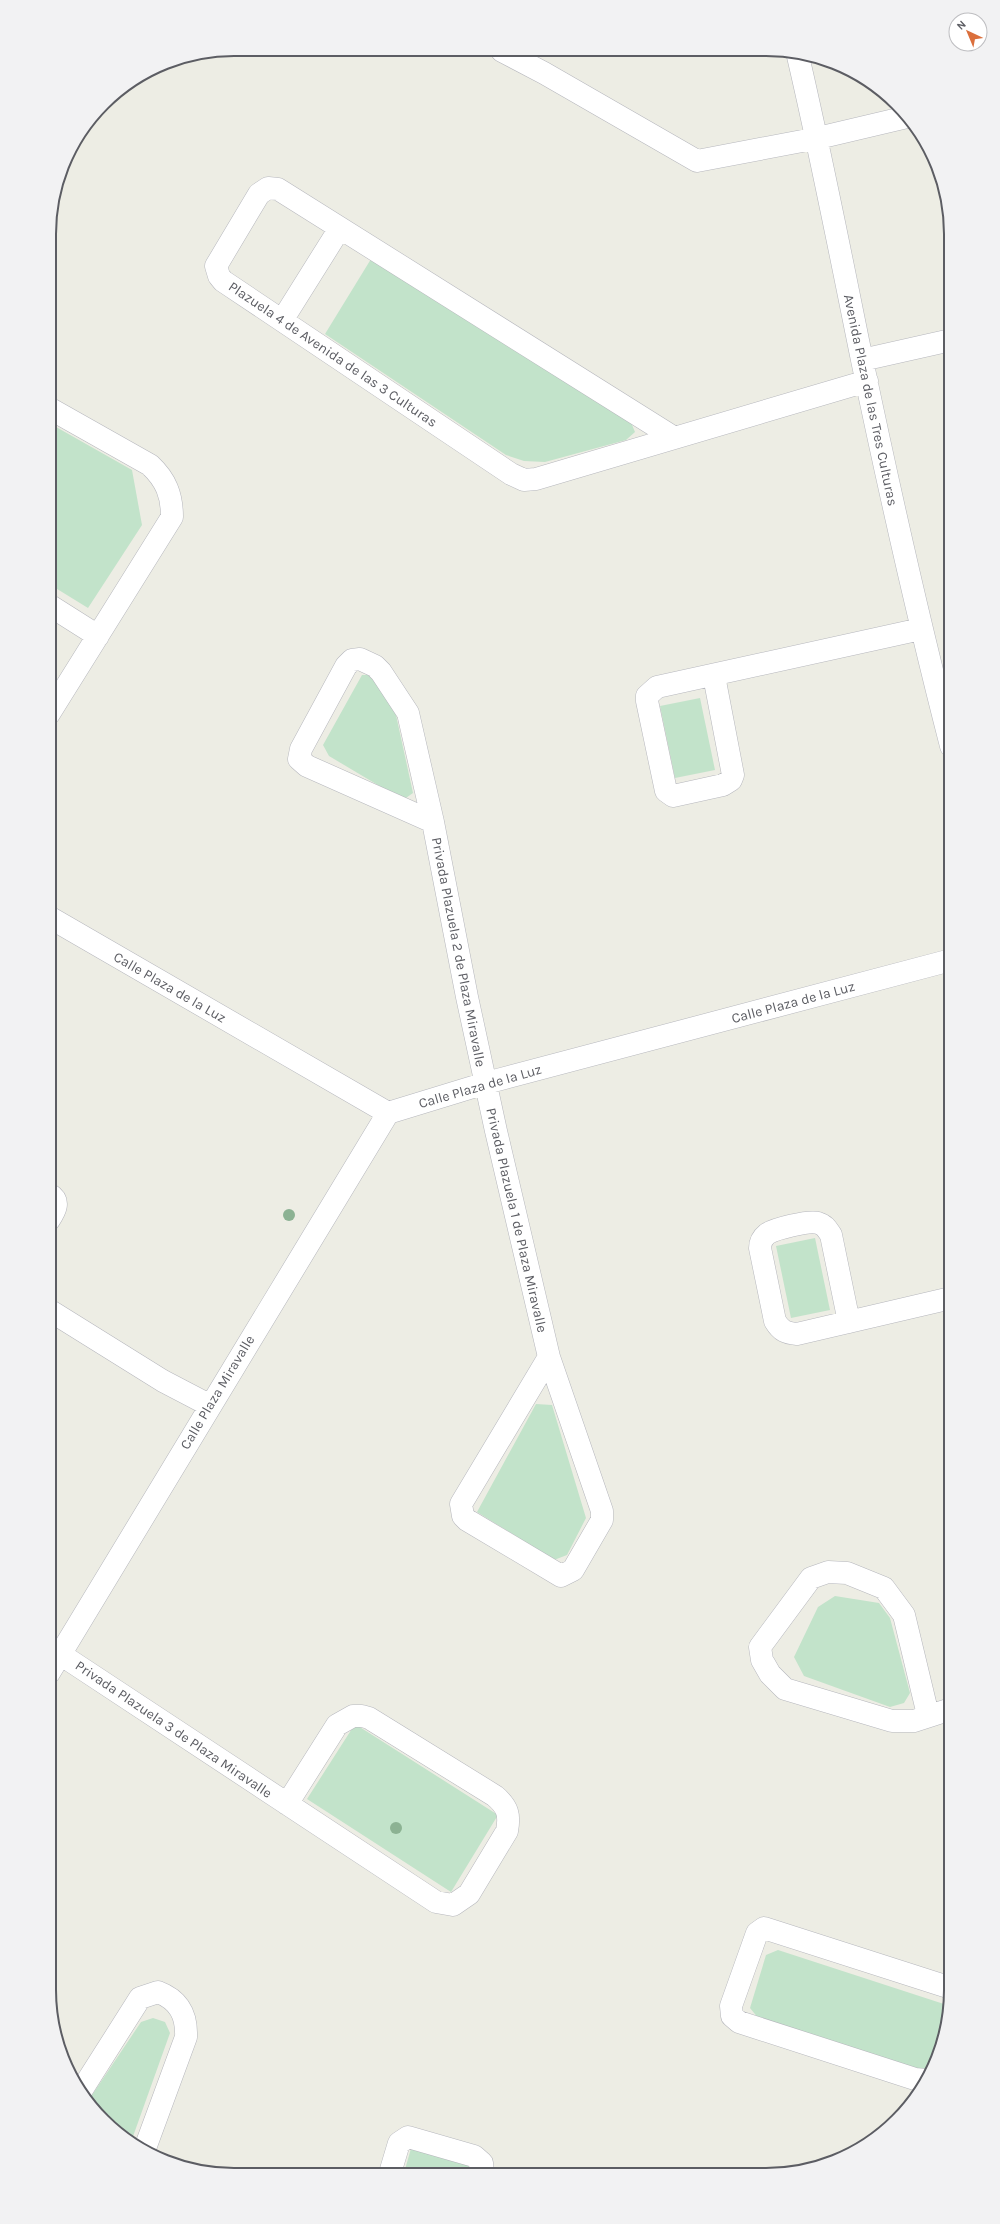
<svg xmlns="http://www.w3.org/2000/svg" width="1000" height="2224" font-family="Karla,sans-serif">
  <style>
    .green { fill: #c2e3ca }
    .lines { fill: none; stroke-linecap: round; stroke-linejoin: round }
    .minor-casing { stroke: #b6b7bd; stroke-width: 23 }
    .minor { stroke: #fff; stroke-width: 22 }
    .tree { fill: #8cb293 }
    .labels { text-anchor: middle; stroke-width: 3; stroke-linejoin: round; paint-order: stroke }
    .street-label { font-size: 14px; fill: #5c5d63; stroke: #fff }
    .rim { fill: none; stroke: #5c5d63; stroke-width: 2 }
  </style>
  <rect width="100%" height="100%" fill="#edede4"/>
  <path class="green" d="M371,259l259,161 5,12 -9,8 -81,22 -21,-1 -18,-6 -181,-121z
    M49,423l83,47 10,55 -54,83 -39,-24z
    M362,675h10l24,40 17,78 -10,7 -74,-44 -6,-11z
    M700,698l15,72 -40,8 -15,-72z
    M815,1238l15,72 -39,8 -15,-72z
    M536,1404l16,1 34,113 -19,37 -13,5 -77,-48z
    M835,1596l44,7 11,15 20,75 -6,10 -14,4 -86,-31 -10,-19 24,-50z
    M355,1724l143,91 -47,77 -144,-93z
    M778,1950l172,56 -13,55 -6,10 -17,-2 -155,-50 -9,-11 16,-53z
    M153,2018l12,4 5,11 -39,109 -19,-13 -24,-28 53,-79z
    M412,2145l58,17 -3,11h-63z"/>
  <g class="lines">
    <g class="minor-casing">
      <path id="minor" d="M502,51l42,22 153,88 121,-23 89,-21
        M797,52c24,102 44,205 65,308 27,129 56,258 89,386
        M283,319l57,-91
        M862,360l89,-20
        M673,437l-395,-248 -10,-1 -9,6 -43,72 3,10 4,5 288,193 13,6 12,-1 331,-98
        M49,605l49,31
        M714,676l19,99 -2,5 -8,5 -50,11 -7,-5 -19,-90v-5l10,-9 264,-58
        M49,714l123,-197c0,-22 -6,-37 -22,-52l-101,-57
        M433,822l-126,-56 -8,-7 2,-10 45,-83 6,-6 8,-1 15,7 6,6 27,41 25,109 34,175 29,134 53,226 53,154v9l-29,50 -12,6 -94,-56 -4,-4 -2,-12 88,-147
        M49,917l339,196 98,-30 465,-123
        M49,1220c6,-9 12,-19 0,-26
        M49,1310l114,71 46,24
        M849,1322l-18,-87c-4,-6 -6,-10 -13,-12 -9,-3 -44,6 -51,11 -5,4 -7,9 -7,14l15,73c6,10 11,12 22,13l154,-36
        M60,1654l376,248 17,3 16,-11 38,-63c3,-16 1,-24 -12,-35l-126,-78 -7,-2h-9l-16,9 -50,79
        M49,1673l339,-560
        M928,1715l-24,-100 -20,-27 -37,-15 -19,-1 -17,6 -51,69 2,13 8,14 15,15 107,32h22l37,-12
        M925,2080l-10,-1 -176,-57 -7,-6 -1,-10 26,-73 7,-5 187,60
        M81,2091l59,-93 18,-6c21,8 29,23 28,45l-42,114
        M390,2173l9,-30 9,-6 66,19 8,7 1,10"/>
    </g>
    <use href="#minor" class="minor"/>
  </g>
  <g class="tree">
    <circle cx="289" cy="1215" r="6"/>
    <circle cx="396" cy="1828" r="6"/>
  </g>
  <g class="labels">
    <g class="street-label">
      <text transform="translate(333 354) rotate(34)" y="5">Plazuela 4 de Avenida de las 3 Culturas</text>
      <text transform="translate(871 400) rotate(78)" y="5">Avenida Plaza de las Tres Culturas</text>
      <text transform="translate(459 952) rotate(79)" y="5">Privada Plazuela 2 de Plaza Miravalle</text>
      <text transform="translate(170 987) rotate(30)" y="5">Calle Plaza de la Luz</text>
      <text transform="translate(793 1002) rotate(-15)" y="5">Calle Plaza de la Luz</text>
      <text transform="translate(480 1086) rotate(-16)" y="5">Calle Plaza de la Luz</text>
      <text transform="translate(517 1220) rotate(77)" y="5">Privada Plazuela 1 de Plaza Miravalle</text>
      <text transform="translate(217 1392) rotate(-59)" y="5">Calle Plaza Miravalle</text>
      <text transform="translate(174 1729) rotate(34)" y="5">Privada Plazuela 3 de Plaza Miravalle</text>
    </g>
  </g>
  <path d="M0 0H1000V2224H0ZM234 56H766A178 178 0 0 1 944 234V1990A178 178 0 0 1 766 2168H234A178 178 0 0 1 56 1990V234A178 178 0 0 1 234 56Z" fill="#f2f2f3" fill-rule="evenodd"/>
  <path class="rim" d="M234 56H766A178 178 0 0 1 944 234V1990A178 178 0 0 1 766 2168H234A178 178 0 0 1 56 1990V234A178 178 0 0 1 234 56Z"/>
  <g transform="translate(968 32) rotate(316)"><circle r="19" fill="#ffffff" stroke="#bebec1"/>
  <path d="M0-3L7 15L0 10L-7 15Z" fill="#db6f3c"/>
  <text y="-6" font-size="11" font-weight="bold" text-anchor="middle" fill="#5c5d63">N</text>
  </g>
</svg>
